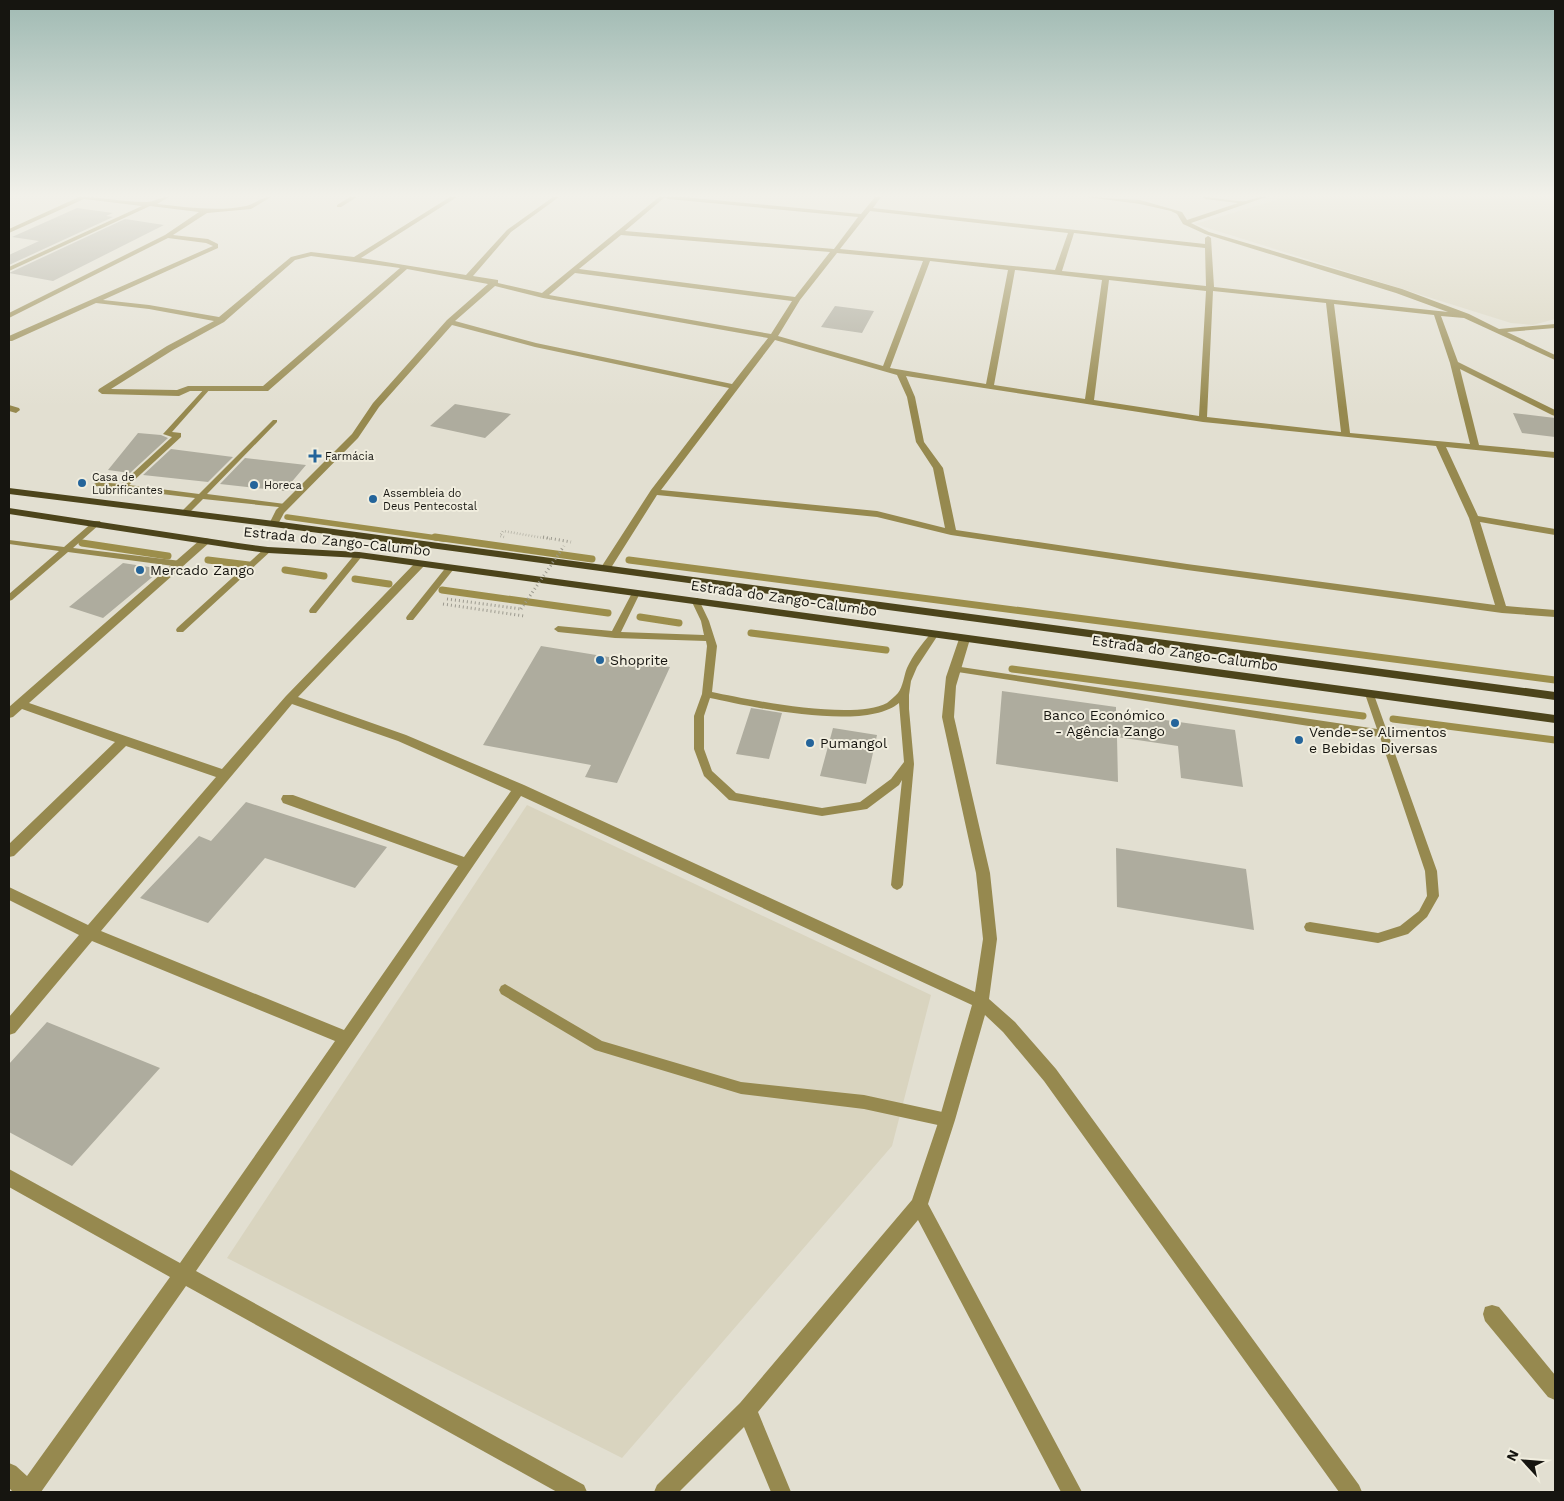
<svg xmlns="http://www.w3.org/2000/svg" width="1564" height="1501" font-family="'Work Sans',sans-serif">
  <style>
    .built { fill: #d9d4bf }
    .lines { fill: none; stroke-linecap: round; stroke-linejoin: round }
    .stream-far1 { stroke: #9c8e4b; stroke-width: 5.5 }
    .stream { stroke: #9c8e4b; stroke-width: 7 }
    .building { fill: #aeac9e }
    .path-far1 { stroke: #9c9a8f; stroke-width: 2.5; stroke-dasharray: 0.5 2.5; stroke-linecap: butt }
    .path { stroke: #9c9a8f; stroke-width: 3; stroke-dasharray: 1 3; stroke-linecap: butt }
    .service { fill: #96894f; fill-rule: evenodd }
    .minor { fill: #96894f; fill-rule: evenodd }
    .primary { fill: #4c441b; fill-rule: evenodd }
    .path-bridge { stroke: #9c9a8f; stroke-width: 3; stroke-dasharray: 1 3; stroke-linecap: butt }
    .poi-dot { fill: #24649a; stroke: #f0edde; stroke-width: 2 }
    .labels { text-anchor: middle; stroke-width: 4; stroke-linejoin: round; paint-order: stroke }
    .far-poi-label { font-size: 11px; fill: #161510; stroke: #f0edde; text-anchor: start }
    .street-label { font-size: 14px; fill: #161510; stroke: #f0edde }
    .poi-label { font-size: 14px; fill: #161510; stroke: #f0edde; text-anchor: start }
  </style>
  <rect width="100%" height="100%" fill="#e2dfd1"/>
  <path class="built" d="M1286,197h269v122l-22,6 -22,-2 -316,-99z
    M527,805l404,190 -39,151 -270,312 -395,-200z"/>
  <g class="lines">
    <path class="stream-far1" d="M287,517l157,22"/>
    <path class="stream" d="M435,537l157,22
      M82,543l86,13
      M208,560l41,5
      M629,560l926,120
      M285,570l39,6
      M355,579l34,5
      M442,590l166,23
      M640,617l39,6
      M751,633l135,17
      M1012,669l351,47
      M1393,719l162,21"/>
  </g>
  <path class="building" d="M77,208l36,5 -7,3 7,1 -104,48v-10l30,-14 -27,-4z
    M125,219l39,6 -111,56 -44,-8z
    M835,306l39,5 -12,22 -41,-6z
    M455,404l56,10 -26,24 -55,-12z
    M1513,413l42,5v19l-33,-4z
    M138,433l23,2 7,3 -38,35 -22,-3z
    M171,449l62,8 -25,25 -65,-7z
    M245,458l61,7 -22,26 -64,-7z
    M123,563l39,6 -59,49 -34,-11z
    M541,646l129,21 -53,116 -32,-6 6,-12 -108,-20z
    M1002,691l114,16v6l119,17 8,57 -62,-9 -3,-32 -61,-9 1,45 -122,-18z
    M751,708l31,5 -13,46 -33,-5z
    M833,728l44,7 -11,49 -46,-8z
    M246,802l141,45 -32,41 -90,-30 -57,65 -68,-25 59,-62 12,5z
    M1116,848l130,21 8,61 -137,-23z
    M47,1022l113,46 -88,98 -63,-34v-68z"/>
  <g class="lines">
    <path class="path-far1" d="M504,537l-4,-1 3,-5 47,8"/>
    <path class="path" d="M543,537l28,5
      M447,599l74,10
      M443,604l81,12"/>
    <path class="service" d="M206,387l5,1 -39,44 9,1v4l-52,48 70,9 74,-74h4v2l-70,72 78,10 4,2 -1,2 -85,-9 -16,16h-3l-4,-2 15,-15 -100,-12 -1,-2 4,-2 23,2 51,-47 -9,-3z
      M94,521h6l1,2 -28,25 108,13 4,3 -4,3 -113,-15 -56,48 -3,1v-7l50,-43 -50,-7v-4l55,7z
      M265,548h3l4,2 -89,82h-6l-1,-2 1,-2z
      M356,553h6l1,2 -47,58h-6l-1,-2 1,-2z
      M450,565l4,3 -1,2 -40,50h-6l-1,-2 1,-2 40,-50z
      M636,590l4,3 -19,39 83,3 -3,-14 -10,-21 1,-2h6l11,23 8,25 -5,46c38,8 141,29 175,11 4,-3 8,-7 11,-10 5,-6 6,-18 9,-25 6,-13 15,-24 24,-35h6l1,2 -21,32 -6,14 -2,14v14l5,55 -11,121 -2,3 -4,2 -4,-2 -2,-3 11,-105 -3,5 -32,24 -45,7 -93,-16 -25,-24 -10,-27v-33l8,-22 5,-48 -1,-5 -91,-3 -57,-6 -4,-3 4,-3 54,5 20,-38zM710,698c42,9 155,34 189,5l5,59 -13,17 -31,23 -38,6 -86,-15 -24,-22 -8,-22v-33z
      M954,666l423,63 -12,-35 5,-3 3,1 64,179 2,25 -12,21 -19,17 -30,9 -68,-11 -4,-1 -2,-4 2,-4 4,-1 68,11 22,-7 19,-15 8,-15 -2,-25 -45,-134 -429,-66 -2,-2 2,-2z
      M505,984l97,57 139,41 123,13 83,18 5,2 2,5 -2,5 -5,2 -83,-18 -123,-15 -146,-44 -94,-56 -2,-4 2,-4z"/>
    <path class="minor" d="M79,197c23,0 45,5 67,5 8,0 14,-5 23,-5l-12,7c29,3 60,8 89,2 9,-2 15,-9 25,-9l-20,12 -44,4 -34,22 35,4 10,5v4l-115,52 46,5 70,12 72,-60 20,-5 43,5 96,-60h7l-96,61 105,17 41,-45 46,-33h6l-48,35 -38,44 25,4v3l44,10 117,-96h24l178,17 14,-17h6l-8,11 332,36v-6l3,-2 3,2 3,49 234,25 -52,-19 -191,-59 -22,-10 -6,-10 -6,-3 -31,-7 -53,-7 53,3 42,12 5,8 51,-17 -33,-4 -3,-2c13,0 33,5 44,4 7,-2 12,-4 20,-4l-75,26 18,9 193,57 67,25 30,15 56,-5v4l-48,4 48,23v5l-91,-42 -23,-2 17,46 97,48v6l-3,-1 -92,-46 19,76 76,7v6l-109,-11 32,69 77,13v6l-75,-13 26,84 49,4v7l-53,-4 -315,-43 -236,-35 -74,-18 -220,-22 -48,76h-8l-1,-2 51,-79 78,-102 -194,-41 -83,-22 -73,82 -21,31 -74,75 -7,13h-6l-2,-2 7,-14 76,-76 21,-31 74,-83 41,-36 -81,-15 -139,122h-78l-11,5 -77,-2 -4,-3 1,-2 68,-43 47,-25 -65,-12 -53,-6 -84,38h-3v-5l204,-90 -7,-3 -38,-5 -159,80v-5l156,-78 34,-23 -49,-6 -141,65v-4l133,-61 -58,-7 -75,34v-4zM665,197l3,2 190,18 -24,32 -209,-18zM870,211l198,22 -13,37 -215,-21zM1074,233l131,15 1,38 -144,-15zM621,235l209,17 -35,45 -216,-28zM837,253l86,8 -40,105 -105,-30 22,-36zM311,256l89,12 -137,118h-75l-11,4 -66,-1 62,-39 51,-28 71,-62zM930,261l78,9 -22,114 -96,-16zM1015,270l87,10 -17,119 -91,-14zM575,273l217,28 -21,33 -222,-39zM1109,280l97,11 -7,125 -105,-16zM495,286l48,12 225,40 -36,46 -196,-41 -81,-22zM1213,291l113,12 15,129 -134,-15zM1334,304l100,11 16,48 20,81 -120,-11zM775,340l122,35 10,22 9,45 17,26 12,60 -68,-17 -216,-21zM906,376l297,46 233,24 33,72 26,87 -308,-41 -231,-34 -13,-62 -19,-26 -9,-45z
      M350,197h7l-16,10h-4v-2z
      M9,405l10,3 1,2 -4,3 -7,-2z
      M205,538l4,1v4l-180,160 193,66 64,-73 130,-134h8l1,2 -1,2 -126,131 108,38 118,50 451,207 8,-53 -7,-66 -34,-156 4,-40 14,-41h8l2,3 -14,47 -2,31 36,156 7,66 -8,60 26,23 41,47 303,416 3,7h-23l-295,-411 -41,-49 -18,-17 -30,105 -27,84 154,288h-21l-143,-272 -160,192 33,80h-20l-27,-65 -65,65h-25l3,-7 83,-82 172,-203 27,-80 33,-115 -451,-209 -325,475 388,214 3,7h-30l-371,-206 -145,206h-28l-4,-4v-25l7,3 11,10 143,-199 -161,-90v-18l171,94 155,-222 -243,-100 -77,92 -6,2v-18l70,-82 -70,-35v-13l79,38 128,-148 -90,-31 -112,110 -5,1v-13l106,-102 -93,-33 -9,8 -4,1v-11l192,-168zM292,704l106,37 113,50 -47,66 -171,-62h-10l-2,4 2,4 175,63 -114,164 -243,-99z
      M1492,1305l7,2 56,68v25l-7,-3 -63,-76 -2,-7 2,-7z"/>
    <path class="primary" d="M9,488l265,33 1281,171v8l-1281,-173 -265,-33z
      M9,508l229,35 30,4 91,5 1196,163v8l-1196,-165 -91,-5 -30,-4 -229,-35z"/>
    <path class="path-bridge" d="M521,609l43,-63"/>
  </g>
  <linearGradient id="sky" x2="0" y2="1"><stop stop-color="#a0bab3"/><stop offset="0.48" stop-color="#f2f1ea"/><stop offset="1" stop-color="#f2f1ea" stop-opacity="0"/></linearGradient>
  <rect width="1564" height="407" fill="url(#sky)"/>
  <g class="poi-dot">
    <path d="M312.5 448.5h5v5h5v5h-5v5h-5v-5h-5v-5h5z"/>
    <circle cx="82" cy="483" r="5"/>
    <circle cx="254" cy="485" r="5"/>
    <circle cx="373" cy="499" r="5"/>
    <circle cx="140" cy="570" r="5"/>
    <circle cx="600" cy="660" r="5"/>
    <circle cx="1175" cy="723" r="5"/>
    <circle cx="1299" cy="740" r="5"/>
    <circle cx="810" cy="743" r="5"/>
  </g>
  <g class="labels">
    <g class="far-poi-label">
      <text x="325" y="460">Farmácia</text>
      <text x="92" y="481">Casa de<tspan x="92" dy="13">Lubrificantes</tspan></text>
      <text x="264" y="489">Horeca</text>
      <text x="383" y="497">Assembleia do<tspan x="383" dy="13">Deus Pentecostal</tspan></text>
    </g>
    <g class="street-label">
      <text transform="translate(337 541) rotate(6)" y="5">Estrada do Zango-Calumbo</text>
      <text transform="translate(784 598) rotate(8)" y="5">Estrada do Zango-Calumbo</text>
      <text transform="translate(1185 653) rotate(8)" y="5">Estrada do Zango-Calumbo</text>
    </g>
    <g class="poi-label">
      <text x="150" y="575">Mercado Zango</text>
      <text x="610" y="665">Shoprite</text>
      <text x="1165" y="720" text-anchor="end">Banco Económico<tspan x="1165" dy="16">- Agência Zango</tspan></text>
      <text x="1309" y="737">Vende-se Alimentos<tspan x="1309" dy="16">e Bebidas Diversas</tspan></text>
      <text x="820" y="748">Pumangol</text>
    </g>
  </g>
  <rect width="1564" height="1501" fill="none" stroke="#161510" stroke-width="20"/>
  <g transform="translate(1524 1461) rotate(296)" stroke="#f0edde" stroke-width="4" paint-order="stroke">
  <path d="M0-4L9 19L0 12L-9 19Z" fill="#161510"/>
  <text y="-8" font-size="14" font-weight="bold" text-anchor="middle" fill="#161510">N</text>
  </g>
</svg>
